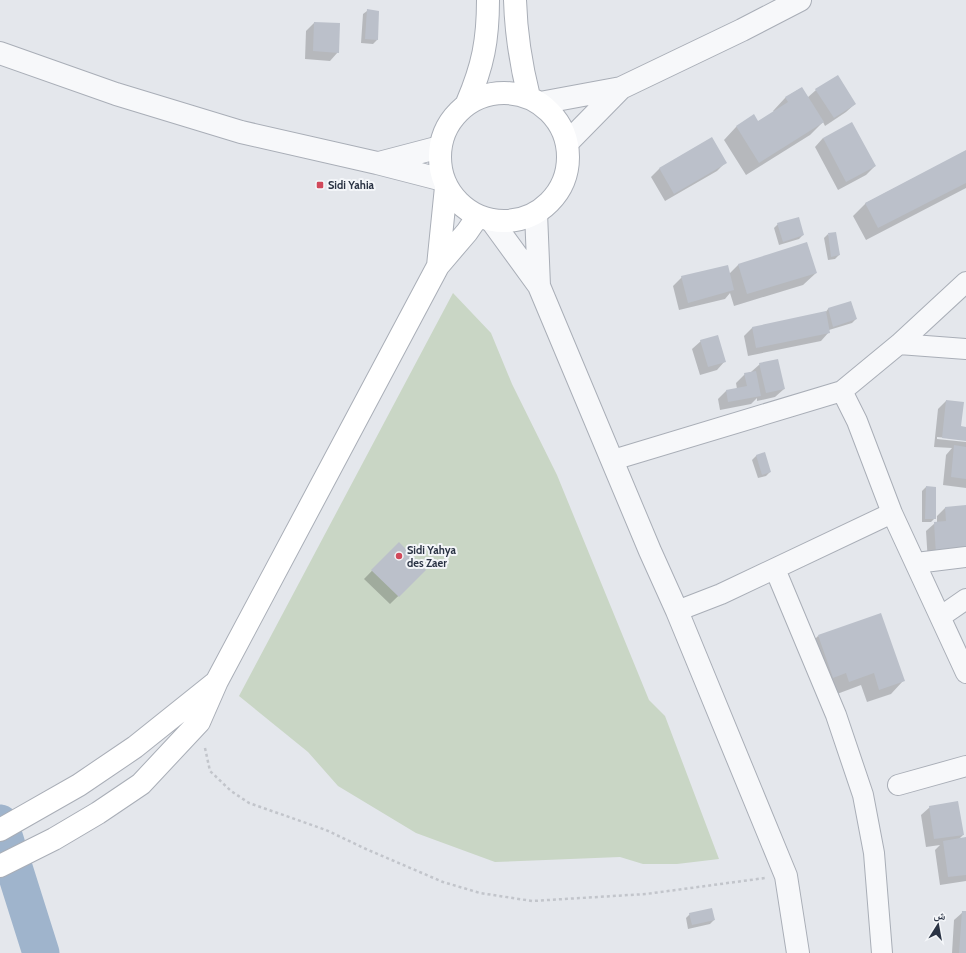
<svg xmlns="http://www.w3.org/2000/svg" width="966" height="953" font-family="Cabin,'Noto Naskh Arabic',sans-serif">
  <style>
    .green { fill: #c9d6c5 }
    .shadow { fill: #0003 }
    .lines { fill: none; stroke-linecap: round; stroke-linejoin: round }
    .river { stroke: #9fb4cc; stroke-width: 37 }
    .building { fill: #bbc0ca }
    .minor-casing { stroke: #a9aeb7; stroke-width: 22 }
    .tertiary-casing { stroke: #a9aeb7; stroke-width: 24 }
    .secondary-casing { stroke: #a9aeb7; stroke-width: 24 }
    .path { stroke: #c2c5cb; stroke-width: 2.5; stroke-dasharray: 3 3; stroke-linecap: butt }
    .minor { stroke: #f7f8fa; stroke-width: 20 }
    .tertiary { stroke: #f7f8fa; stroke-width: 22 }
    .secondary { stroke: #fff; stroke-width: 22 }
    .poi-dot { fill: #d1495b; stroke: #f4f6f9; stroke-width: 1.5 }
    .labels { text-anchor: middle; stroke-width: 4; stroke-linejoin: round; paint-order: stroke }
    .poi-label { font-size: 11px; font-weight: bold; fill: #2b3445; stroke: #f4f6f9; text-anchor: start }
  </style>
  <rect width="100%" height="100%" fill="#e4e7ec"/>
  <path class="green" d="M453,293l38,40 21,51 45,91 92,225 16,16 54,143 -42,5h-34l-23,-7 -125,5 -79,-29 -78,-47 -30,-34 -69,-56z"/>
  <path class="shadow" d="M367,11l10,29 -4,4 -12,-1 2,-29z
    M314,23l24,29 -8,9 -25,-2 1,-28z
    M801,88l6,10 9,-8 39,14 -9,8 -21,14 -2,-4 -13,13 -64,40 -22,-35 12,-13 18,-11 4,6 16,-10 -1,-1 12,-13z
    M823,138l52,28 -9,9 -28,15 -23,-43z
    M711,139l14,24 -8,8 -52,30 -14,-24 8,-8z
    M966,151v37l-100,52 -13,-24 13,-13z
    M778,224l25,11 -4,4 -20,6 -5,-17z
    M828,234l11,21 -4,4 -7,1 -4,-22z
    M807,244l9,29 -13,12 -69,21 -4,-13 -5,6 -46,11 -6,-24 9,-9 47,-3 9,-9z
    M851,303l5,16 -4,4 -23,7v2l-8,9 -73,15 -4,-20 8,-8 73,-15 3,-4z
    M701,341l24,20 -8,9 -17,5 -8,-26z
    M760,364l24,25 -9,8 -18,4v-3l-6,6 -31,6 -2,-11 8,-8 11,-2 -1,-6 9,-9 6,-2z
    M946,401l14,26 6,1v12l-29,-3v2l29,3v46l-23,-3 3,-30 6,-7 -18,-1 4,-38z
    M764,453l6,19 -4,4 -8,2 -6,-18 4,-4z
    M926,487l9,31 10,-10 21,-2 -38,57 -2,-32 9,-8 2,-1v-6l-6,6h-9v-31z
    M399,543l26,27 -35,34 -26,-25z
    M818,636l85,45 -12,13 -24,8 -6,-17 -24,9 -31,-46z
    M930,807l33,28 -5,5 8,-2v43l-26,4 -5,-35 5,-5 -14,2 -5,-32z
    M963,912h3v41h-14l2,-33z
    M690,914l24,6 -4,4 -22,5 -2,-11z"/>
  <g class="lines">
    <path class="river" d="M0,823l41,130"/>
  </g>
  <path class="building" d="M367,9l12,2 -1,29 -13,-1z
    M314,22l26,1 -1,30 -26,-2z
    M838,75l18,29 -22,14 -19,-29z
    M802,87l22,35 -65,41 -23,-37 18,-12 4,7 30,-19 -3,-5z
    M852,122l24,44 -30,16 -23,-44z
    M712,137l15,26 -53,31 -15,-26z
    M966,150v33l-88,45 -13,-25z
    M799,217l5,18 -21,7 -6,-19z
    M836,232l4,23 -9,2 -3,-24z
    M807,242l10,31 -70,21 -9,-30z
    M728,265l6,25 -46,13 -7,-27z
    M851,301l6,18 -24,8 -5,-19z
    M826,311l4,22 -74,15 -4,-21z
    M718,335l8,27 -18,5 -8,-27z
    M778,359l7,30 -19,4 -7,-30z
    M756,371l5,25 -33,6 -2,-12 21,-4 -3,-13z
    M946,400l18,2 -3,24 5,1v14l-24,-3z
    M954,445l12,2v32l-15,-2z
    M765,452l6,20 -9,3 -6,-20z
    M926,486l10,1v32h-11z
    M966,505v48l-30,2 -2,-33 12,-1 -1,-14z
    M399,542l27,28 -27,27 -28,-27z
    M881,613l24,68 -26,9 -5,-17 -25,9 -3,-9 -13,5 -15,-43z
    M958,801l6,34 -30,4 -5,-33z
    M966,837v38l-18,2 -5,-36z
    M712,908l3,12 -23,5 -3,-12z
    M962,911h4v42h-7z"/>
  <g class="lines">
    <g class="minor-casing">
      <path id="minor" d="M899,344l67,5
        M613,460l229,-69 57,-47 67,-62
        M892,513l74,160
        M916,563l50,-6
        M775,569l61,146 27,80 11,58 8,100
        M677,611l44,-17 171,-81 -35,-92 -15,-30
        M940,617l26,-18
        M898,785l68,-19"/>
    </g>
    <g class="tertiary-casing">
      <path id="tertiary" d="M0,53l116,41 125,38 136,31 66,17
        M540,103l81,-15 121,-58 58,-30
        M567,143l54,-55
        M379,163l61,-16
        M536,213l3,73
        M491,220l48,66 111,265 27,60 109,265 12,77"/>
    </g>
    <g class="secondary-casing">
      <path id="secondary" d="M515,0c1,34 6,65 14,97
        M440 157a64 64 0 1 1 128 0a64 64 0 1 1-128 0Z
        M467,103c16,-37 21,-63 21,-103
        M438,266l8,-79
        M0,830l79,-45 56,-38 80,-64
        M0,866l54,-27 44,-26 43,-29 58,-62 18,-41 221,-415 29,-34 11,-16"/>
    </g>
    <path class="path" d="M205,748l5,23 21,20 18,12 77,27 40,19 77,33 37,11 52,8 114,-7 119,-16"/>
    <use href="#minor" class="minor"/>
    <use href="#tertiary" class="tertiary"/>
    <use href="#secondary" class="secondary"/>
  </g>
  <g class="poi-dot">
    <rect x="316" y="181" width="8" height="8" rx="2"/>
    <circle cx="399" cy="556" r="4"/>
  </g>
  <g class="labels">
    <g class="poi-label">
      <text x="328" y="189">Sidi Yahia</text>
      <text x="407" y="554">Sidi Yahya<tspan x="407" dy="13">des Zaer</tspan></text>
    </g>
  </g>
  <g transform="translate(938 925) rotate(11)" stroke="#f4f6f9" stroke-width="3" paint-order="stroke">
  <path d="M0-3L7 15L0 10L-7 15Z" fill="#2b3445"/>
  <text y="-6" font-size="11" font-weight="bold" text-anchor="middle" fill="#2b3445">ش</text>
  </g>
</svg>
